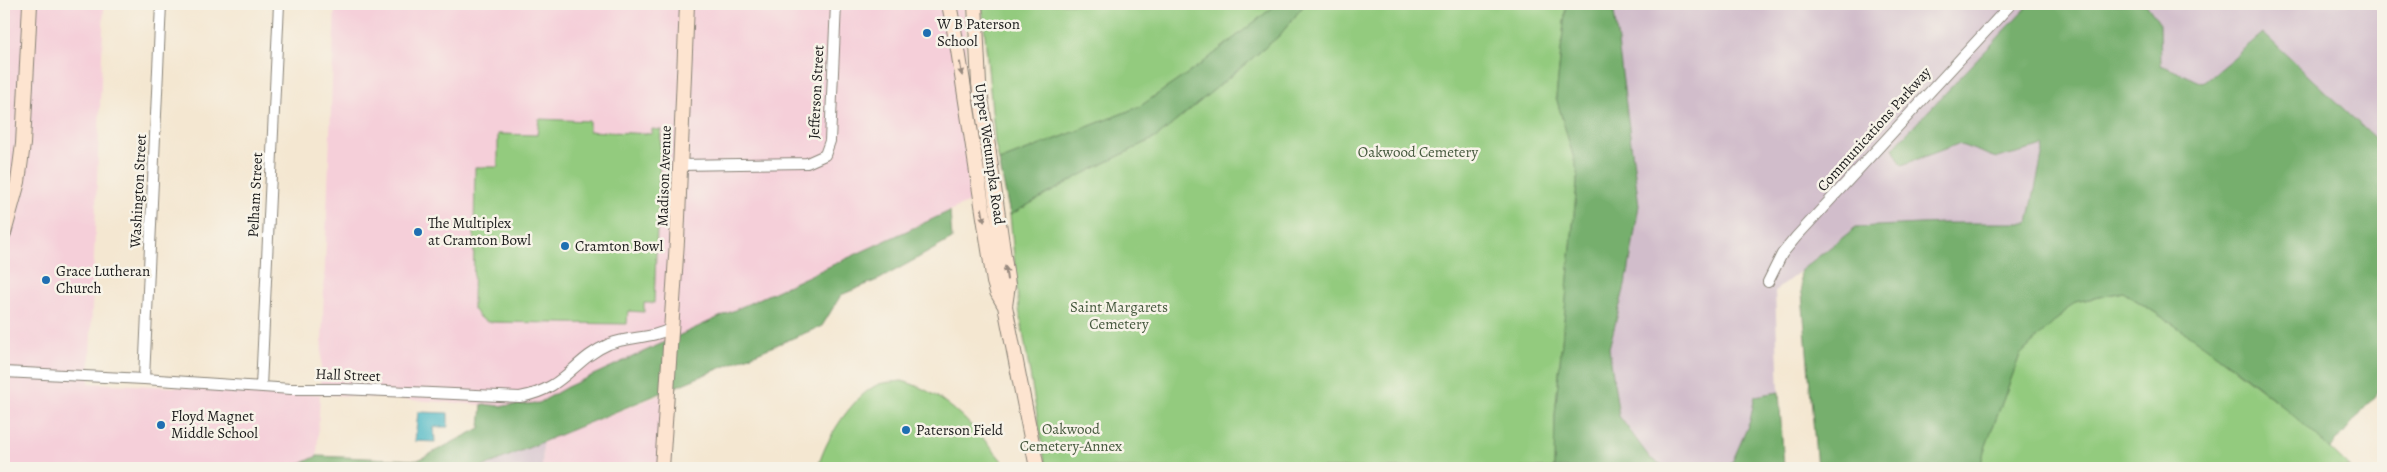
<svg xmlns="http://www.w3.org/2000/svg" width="2387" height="472" font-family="Alegreya,serif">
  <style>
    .built { fill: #f5cfd9 }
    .industrial { fill: #d1bdcb }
    .green { fill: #93cb7e; stroke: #58744d }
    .forest { fill: #76af6d; stroke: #496644 }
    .water { fill: #4ab7c5; stroke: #336a70 }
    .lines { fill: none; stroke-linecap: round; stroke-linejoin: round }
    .street-casing { stroke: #888276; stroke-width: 12 }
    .secondary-casing { stroke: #888276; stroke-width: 16 }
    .street { stroke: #fff; stroke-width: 10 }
    .secondary { stroke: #fde4d0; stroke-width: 14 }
    .oneway { fill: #988a7f }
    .poi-dot { fill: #1f6fb2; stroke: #f7f3e8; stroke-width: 2 }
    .labels { text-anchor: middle; stroke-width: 5; stroke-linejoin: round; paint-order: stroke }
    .poi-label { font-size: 15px; fill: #1c1c1c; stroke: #f7f3e8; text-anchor: start }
    .street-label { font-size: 15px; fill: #1c1c1c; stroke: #f7f3e8 }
    .park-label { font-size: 15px; fill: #46593e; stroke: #f7f3e8 }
  </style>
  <rect width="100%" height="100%" fill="#f7f3e8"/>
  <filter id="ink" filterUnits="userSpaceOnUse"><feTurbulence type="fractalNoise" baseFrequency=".02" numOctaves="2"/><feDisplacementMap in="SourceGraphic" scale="10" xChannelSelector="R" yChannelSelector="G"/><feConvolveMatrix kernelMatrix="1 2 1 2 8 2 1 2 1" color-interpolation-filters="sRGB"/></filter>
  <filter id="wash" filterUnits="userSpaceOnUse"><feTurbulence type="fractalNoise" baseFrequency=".0096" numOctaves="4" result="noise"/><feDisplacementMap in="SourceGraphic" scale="20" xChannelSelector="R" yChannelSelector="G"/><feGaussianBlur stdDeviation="1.12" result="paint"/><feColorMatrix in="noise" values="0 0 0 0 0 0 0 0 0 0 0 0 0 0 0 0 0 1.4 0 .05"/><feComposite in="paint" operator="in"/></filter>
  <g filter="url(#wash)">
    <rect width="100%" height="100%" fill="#f4e7d1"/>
    <path class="built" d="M11,4h93l-15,379 231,11 15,-390h629l5,198 -402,185 -28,16 -39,3 -180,-12 -3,62 -25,12h-288v-365z
      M675,389l-5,79h-128l1,-26z"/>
    <path class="industrial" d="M1613,4h417l-137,144 9,17 56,-21 39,14 48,-12 -17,78 -86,-1 -86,4 -81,64 4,101 -24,4 -5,25 -20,46 -3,1h-60l-17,-10 -31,-42 -10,-68 19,-74 11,-69z
      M2146,4h226l11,10v132l-120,-112 -60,49 -42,-18 -1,-41z
      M543,442l-1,26h-62l6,-2z"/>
    <path class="green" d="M982,4h295l-77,61 -61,42 -140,54 -4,-18z
      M1305,4h261l-10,93 22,76 -23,242 -1,53h-508l-27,-159 -9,-94 71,-40 76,-38 122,-101z
      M539,119l50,2v10l63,3v-5l9,1 -7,173h-10v9l-16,-1 -1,13 -139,-2 -8,-4 -7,-9 2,-142h23v-33l39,1z
      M2123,292l76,49 99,77 52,50h-370l4,-17 36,-96 55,-53z
      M902,381c46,12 77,52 106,87h-190c6,-27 35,-73 61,-84 7,-2 16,-2 23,-3z"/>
    <path class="forest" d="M1277,4h28l-26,32 -122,101 -76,38 -71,40 -11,-54 140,-54 61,-42z
      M1566,4h47l26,201 -11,69 -19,74 10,68 31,42 17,10h-113l1,-53 23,-242 -22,-76z
      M2030,4h116l14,20 1,41 42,18 60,-50 120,113v240l-53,63c-62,-60 -133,-111 -207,-157l-48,10 -55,53 -36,96 -4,17h-163l-17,-197 56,-44 86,-4h86l16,-77 -47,12 -39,-14 -56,21 -9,-17z
      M950,211l2,28 -72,40 -39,16 -19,31 -342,142h-253h65l25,-12 101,4 62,-32 2,-24 18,2 39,-3 28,-16z
      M1779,392l5,76h-57l3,-1 20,-46 5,-25z"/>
    <path class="water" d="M418,412l30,1v14h-14l1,15 -20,-1z"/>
  </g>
  <g filter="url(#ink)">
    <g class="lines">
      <g class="street-casing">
        <path id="street" d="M680,165l127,-2 18,-8 5,-14 6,-137
          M4,193l11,1
          M1768,282l14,-28 14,-17 215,-233
          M4,372l140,7 147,10h50l179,8c46,-8 52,-37 89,-53 21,-8 43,-5 63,-16
          M144,379l17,-375
          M261,387l18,-383"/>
      </g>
      <g class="secondary-casing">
        <path id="secondary" d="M949,4l9,46 36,232 3,10 8,14 32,162
          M975,4l4,80 29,201 -3,21
          M4,233l14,-51 5,-38 7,-140
          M662,468l15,-227 10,-237"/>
      </g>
      <use href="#street" class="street"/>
      <use href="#secondary" class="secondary"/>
    </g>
    <defs><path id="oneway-solid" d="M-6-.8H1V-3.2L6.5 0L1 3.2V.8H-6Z" transform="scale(1.25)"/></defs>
    <g class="oneway">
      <use href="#oneway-solid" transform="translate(961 69) rotate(81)"/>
      <use href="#oneway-solid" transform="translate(983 215) rotate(81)"/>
      <use href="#oneway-solid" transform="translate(1006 273) rotate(-98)"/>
    </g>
  </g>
  <g class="poi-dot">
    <circle cx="927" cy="33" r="5"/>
    <circle cx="418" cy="232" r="5"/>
    <circle cx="565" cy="246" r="5"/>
    <circle cx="46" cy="280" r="5"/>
    <circle cx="161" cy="425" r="5"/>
    <circle cx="906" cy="430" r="5"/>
  </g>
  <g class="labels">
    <g class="poi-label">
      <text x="937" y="29">W B Paterson<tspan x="937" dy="17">School</tspan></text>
      <text x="428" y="228">The Multiplex<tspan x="428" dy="17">at Cramton Bowl</tspan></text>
      <text x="575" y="251">Cramton Bowl</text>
      <text x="56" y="276">Grace Lutheran<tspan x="56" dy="17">Church</tspan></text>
      <text x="171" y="421">Floyd Magnet<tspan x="171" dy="17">Middle School</tspan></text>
      <text x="916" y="435">Paterson Field</text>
    </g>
    <g class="street-label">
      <text transform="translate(816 92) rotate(-87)" y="5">Jefferson Street</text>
      <text transform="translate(1874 129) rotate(-48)" y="5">Communications Parkway</text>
      <text transform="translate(990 154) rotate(82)" y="5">Upper Wetumpka Road</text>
      <text transform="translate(664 176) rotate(-88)" y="5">Madison Avenue</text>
      <text transform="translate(138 191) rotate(-87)" y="5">Washington Street</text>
      <text transform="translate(255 195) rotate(-87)" y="5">Pelham Street</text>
      <text transform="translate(348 375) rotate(2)" y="5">Hall Street</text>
    </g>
    <g class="park-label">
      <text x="1418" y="157">Oakwood Cemetery</text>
      <text x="1119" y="312">Saint Margarets<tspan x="1119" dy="17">Cemetery</tspan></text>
      <text x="1071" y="434">Oakwood<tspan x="1071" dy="17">Cemetery-Annex</tspan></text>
    </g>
  </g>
  <rect width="2387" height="472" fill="none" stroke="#f7f3e8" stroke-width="20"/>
</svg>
